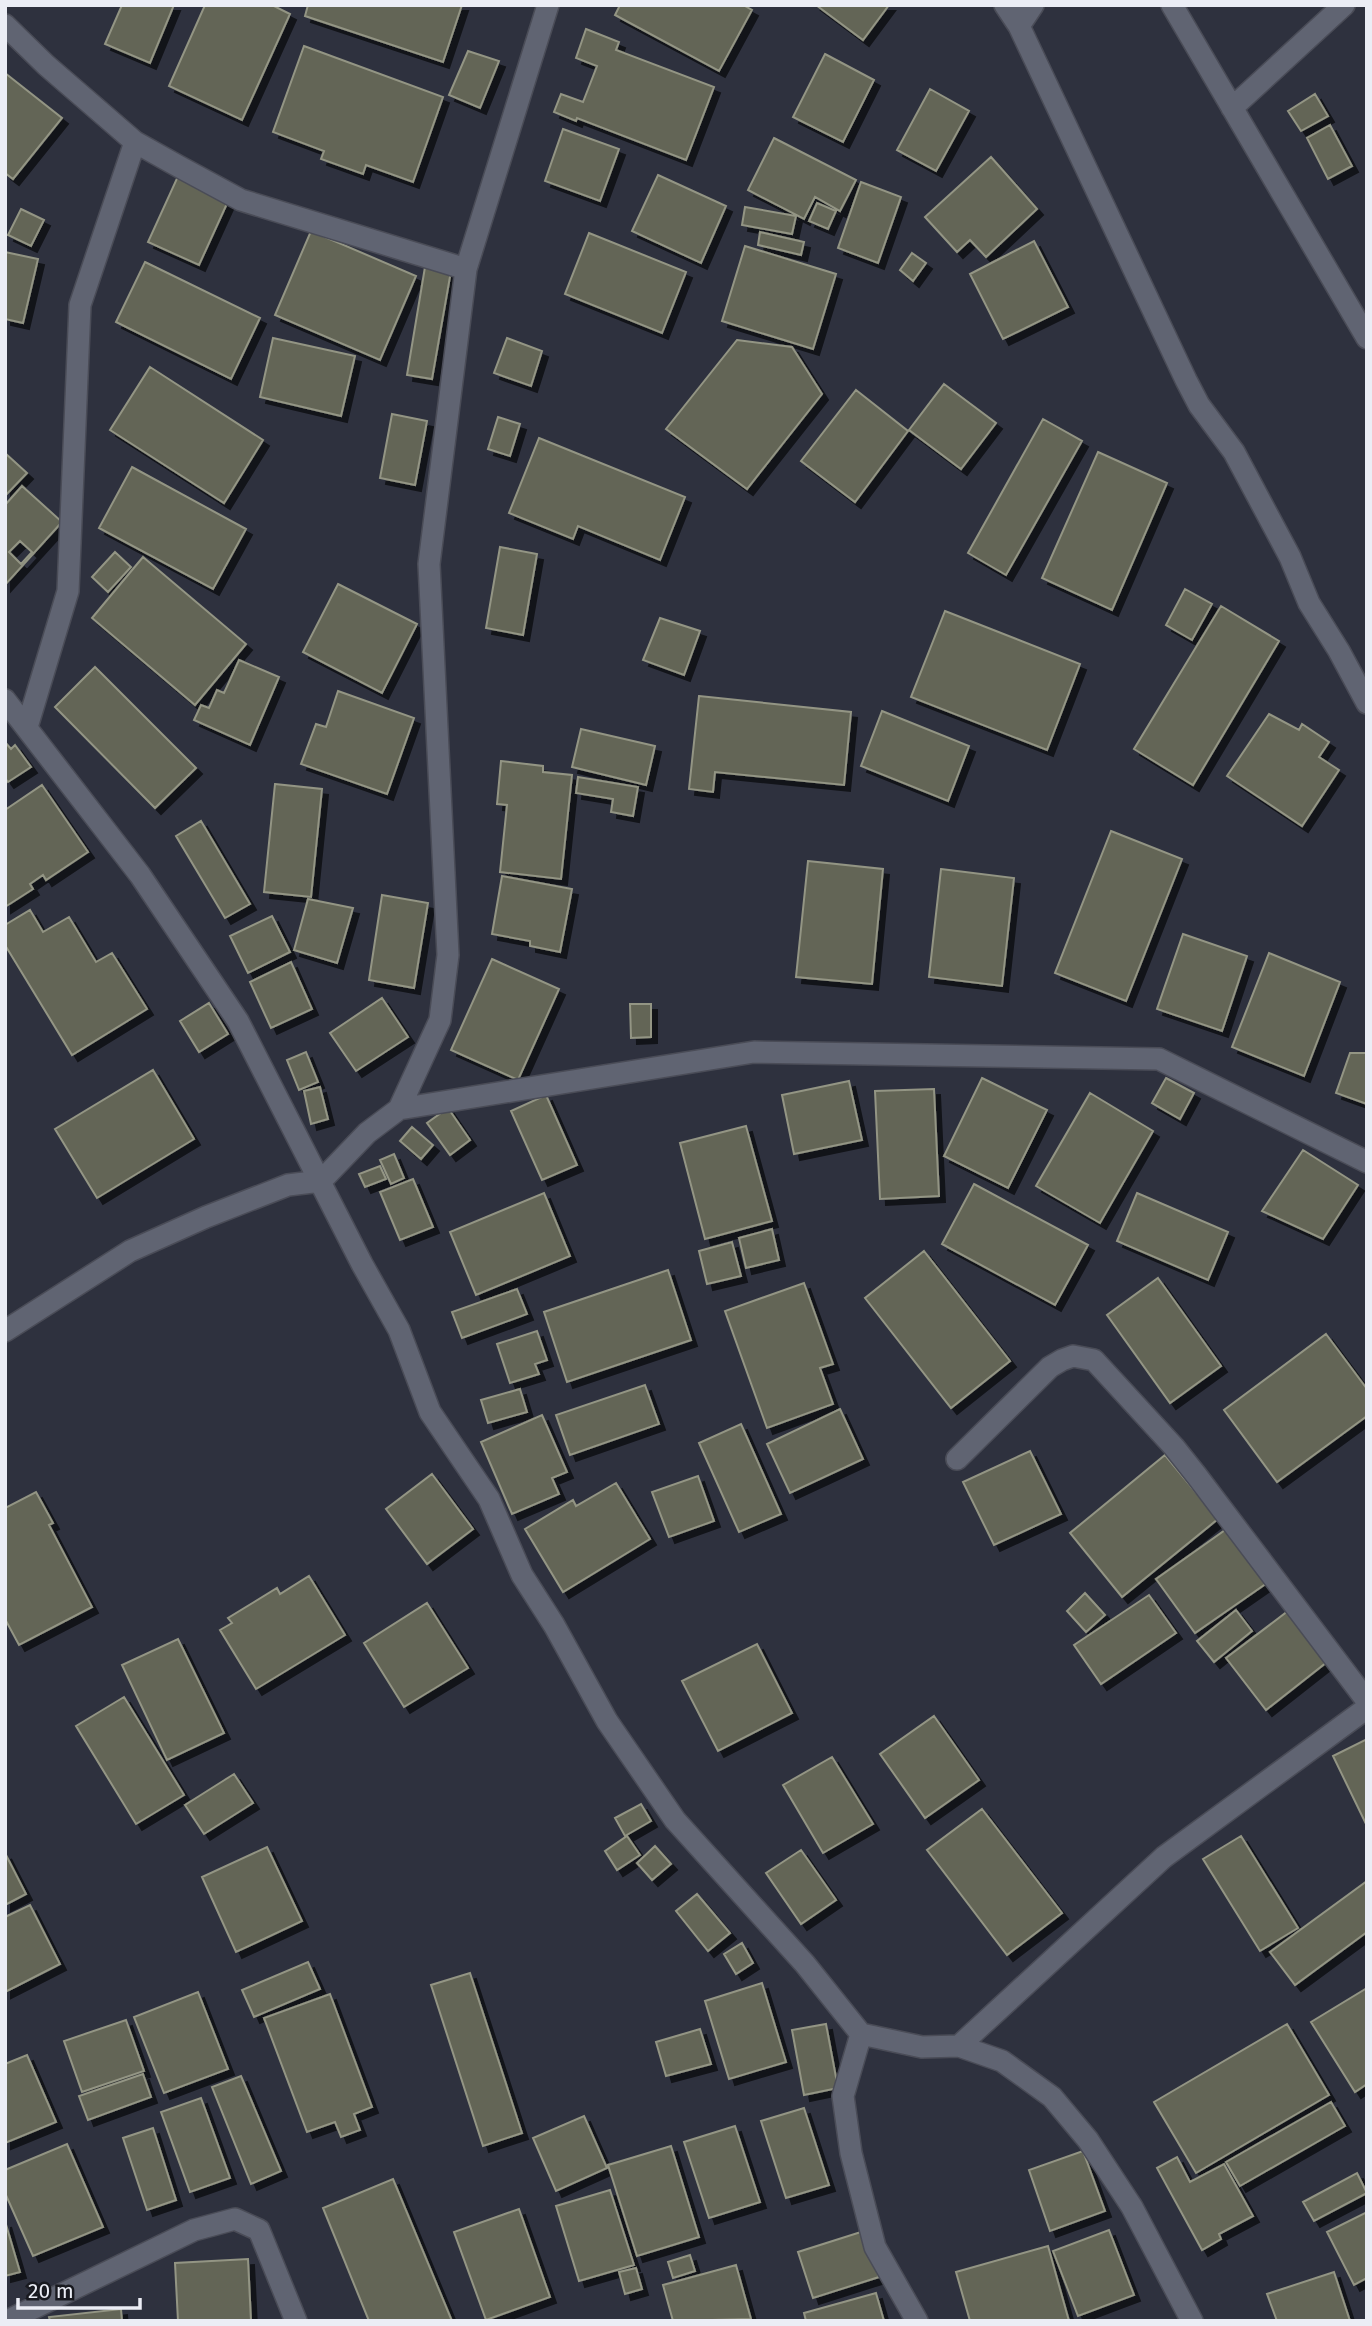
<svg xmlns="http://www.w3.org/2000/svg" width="1372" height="2326" font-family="'Fira Sans',sans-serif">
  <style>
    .building { fill: #646556; stroke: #939584; stroke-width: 2; fill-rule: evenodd; filter: url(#shadow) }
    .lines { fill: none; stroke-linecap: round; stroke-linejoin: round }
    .minor-casing { stroke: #4a4c57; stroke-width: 24 }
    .minor { stroke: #606472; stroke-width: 21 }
  </style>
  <defs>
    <filter id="shadow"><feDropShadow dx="6" dy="6" stdDeviation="0" flood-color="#0009"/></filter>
  </defs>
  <rect width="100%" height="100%" fill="#2e313e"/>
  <path class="building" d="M122,5h52l-24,58 -45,-19z
    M205,5h67l18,9 -48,106 -73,-34z
    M308,5h154l-19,57 -138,-46z
    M620,5h123l9,5 -33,61 -104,-56z
    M816,5h73l-26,35z
    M586,29l33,13 -3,8 98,37 -28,73 -109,-42 -1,3 -22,-9 7,-18 22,8 14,-36 -21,-8z
    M304,46l139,51 -30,85 -47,-17 -3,9 -42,-15 3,-8 -51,-19z
    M468,51l31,10 -19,47 -31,-13z
    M825,54l49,26 -31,62 -50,-25z
    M5,73l57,45 -49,61 -8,-6z
    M930,89l39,22 -33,60 -39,-21z
    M1315,94l13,22 -27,15 -13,-20z
    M1330,125l22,41 -24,13 -21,-41z
    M563,129l56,20 -19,52 -55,-20z
    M774,138l82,42 -16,31 -25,-14 -11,22 -56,-29z
    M991,157l46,52 -51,48 -16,-17 -13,12 -32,-35z
    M179,174l51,23 -31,68 -51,-23z
    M658,175l68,31 -25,57 -69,-32z
    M861,182l40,15 -23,66 -40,-15z
    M817,203l19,8 -8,18 -19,-8z
    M745,207l51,9 -4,18 -50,-9z
    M21,209l23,11 -13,26 -23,-11z
    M311,231l105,45 -36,84 -105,-45z
    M760,232l44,10 -3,13 -43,-10z
    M589,233l97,39 -24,61 -97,-39z
    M1034,241l34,66 -65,32 -33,-65z
    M745,246l91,28 -23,75 -91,-28z
    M5,252l33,7 -15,64 -18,-4z
    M912,253l14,10 -13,18 -13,-11z
    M145,262l115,56 -29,61 -115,-57z
    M425,267l26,4 -19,108 -25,-4z
    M273,338l82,18 -14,60 -81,-19z
    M507,338l35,13 -11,35 -37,-13z
    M737,340l55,7 30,47 -75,95 -81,-60z
    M150,367l113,73 -39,63 -114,-73z
    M944,384l52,39 -35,46 -52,-39z
    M856,390l52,41 -53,71 -54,-41z
    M392,414l35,7 -12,64 -35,-7z
    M498,417l22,7 -10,32 -22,-7z
    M1043,419l39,22 -76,134 -38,-22z
    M539,438l146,59 -25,63 -82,-34 -5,13 -64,-26z
    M1098,452l69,31 -55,127 -70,-32z
    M5,453l22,20 -22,23z
    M132,467l114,62 -33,60 -114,-61z
    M22,486l40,36 -57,63v-80zM20,541l12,11 -11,12 -12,-12z
    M500,547l37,7 -14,81 -37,-7z
    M115,552l16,15 -23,25 -16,-15z
    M143,557l103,87 -51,61 -103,-87z
    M338,584l79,40 -35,69 -79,-41z
    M1185,589l27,15 -20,36 -26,-15z
    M1221,606l58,35 -86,144 -59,-36z
    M945,611l135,53 -33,86 -136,-53z
    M660,618l40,13 -16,44 -41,-15z
    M239,660l40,17 -29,68 -56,-25 7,-15 8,3 8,-18 7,3z
    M95,667l101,101 -41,40 -100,-101z
    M338,691l76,27 -27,76 -86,-30 15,-40 10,3z
    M699,696l152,16 -7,73 -129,-13 -2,20 -24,-3z
    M882,711l87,35 -21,55 -87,-35z
    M1269,714l30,16 3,-6 27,18 -10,15 20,13 -37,56 -75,-50z
    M581,729l74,17 -9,39 -74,-18z
    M5,742l6,7 4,-4 16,22 -23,15 -3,-4z
    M501,761l42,5v6l29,3 -11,104 -61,-7 7,-67 -10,-1z
    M578,777l60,10 -5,29 -22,-4 2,-13 -37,-6z
    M275,784l47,5 -11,108 -47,-5z
    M42,785l46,67 -42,28 -3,-5 -13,9 3,5 -28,18v-97z
    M201,821l49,83 -25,14 -49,-82z
    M1111,831l71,28 -56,142 -71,-28z
    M808,861l75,8 -11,115 -76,-7z
    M941,869l73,9 -12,108 -73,-9z
    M502,876l70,13 -12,63 -30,-6v-5l-38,-7z
    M382,895l46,8 -14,85 -45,-8z
    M308,899l45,9 -16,55 -43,-13z
    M30,910l13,22 26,-15 27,45 16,-9 35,56 -75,46 -67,-110v-20z
    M272,916l18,36 -42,21 -18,-37z
    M1183,934l64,22 -25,75 -65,-22z
    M1269,953l71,29 -36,94 -72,-29z
    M492,959l67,30 -41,91 -67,-30z
    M291,962l21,47 -41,19 -21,-46z
    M382,998l26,39 -52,34 -26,-38z
    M209,1003l19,31 -29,18 -19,-31z
    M630,1004h21v33l-20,1z
    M306,1052l12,30 -19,8 -12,-30z
    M1350,1053h17v51l-31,-11z
    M153,1070l41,69 -97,59 -42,-69z
    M982,1078l65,32 -39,78 -64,-32z
    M1166,1078l28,15 -14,26 -28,-16z
    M849,1081l13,59 -68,14 -12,-59z
    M320,1087l8,32 -17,5 -7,-33z
    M934,1089l5,107 -59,3 -5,-108z
    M1090,1093l63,38 -53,92 -64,-37z
    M546,1095l31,70 -35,15 -31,-69z
    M448,1108l22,32 -20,15 -23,-32z
    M746,1126l26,95 -67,18 -25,-96z
    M412,1127l21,18 -12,14 -21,-18z
    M1303,1150l55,35 -35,54 -61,-28z
    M394,1154l10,24 -13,6 -11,-24z
    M380,1166l6,13 -21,8 -6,-13z
    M413,1179l20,48 -33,13 -20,-48z
    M974,1184l114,61 -33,60 -113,-61z
    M544,1193l26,63 -94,39 -26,-63z
    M1137,1193l91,39 -20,48 -91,-39z
    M772,1229l7,31 -33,8 -7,-30z
    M732,1242l9,34 -34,8 -8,-33z
    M924,1251l86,110 -59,47 -86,-110z
    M668,1270l23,70 -124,42 -23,-70z
    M1158,1278l63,88 -51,37 -63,-88z
    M804,1283l29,81 -13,4 13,36 -66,24 -42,-117z
    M517,1289l10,25 -65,24 -10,-26z
    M537,1331l10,29 -12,4 4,10 -29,9 -13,-39z
    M1326,1334l41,55v27l-90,66 -53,-72z
    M645,1385l14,39 -89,31 -14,-40z
    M520,1389l7,23 -39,11 -7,-23z
    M840,1409l23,50 -73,34 -23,-49z
    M542,1415l25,57 -15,6 7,16 -47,20 -31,-72z
    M741,1424l40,90 -42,18 -40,-89z
    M1030,1451l31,63 -67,31 -31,-63z
    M1165,1455l53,64 -96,78 -52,-64z
    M432,1474l41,55 -46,35 -41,-55z
    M698,1476l16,45 -45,16 -17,-45z
    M616,1483l34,56 -87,53 -38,-63 48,-29 3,6z
    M36,1492l17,31 -4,2 43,82 -73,38 -14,-26v-111z
    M1228,1528l39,55 -72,50 -39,-54z
    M309,1576l36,59 -89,54 -36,-59 12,-7 -4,-5 49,-30 3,6z
    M1085,1593l20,22 -19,17 -19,-21z
    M1149,1595l27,38 -75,51 -27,-39z
    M427,1603l41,65 -64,39 -40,-64z
    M1236,1610l16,21 -38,31 -17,-21z
    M1288,1611l39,51 -61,48 -40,-52z
    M178,1639l46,94 -57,27 -45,-95z
    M757,1644l35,69 -74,38 -36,-70z
    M124,1697l60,98 -48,29 -60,-98z
    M934,1716l45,64 -54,38 -45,-64z
    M1367,1739v87l-34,-70z
    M832,1757l41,67 -50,29 -40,-68z
    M234,1774l19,29 -49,31 -19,-29z
    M641,1804l10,17 -26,15 -10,-18z
    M982,1809l80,104 -55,42 -80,-105z
    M627,1836l13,19 -23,15 -12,-19z
    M1241,1836l57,92 -38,23 -57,-92z
    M655,1846l16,18 -19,16 -15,-17z
    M267,1847l35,74 -66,31 -34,-75z
    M801,1850l35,50 -35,24 -35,-51z
    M5,1853l21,41 -21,11z
    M1367,1881v51l-72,53 -25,-33z
    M697,1894l33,39 -22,18 -32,-40z
    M30,1905l30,59 -55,28v-75z
    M742,1943l11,20 -17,11 -12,-20z
    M308,1962l12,27 -66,28 -12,-27z
    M470,1973l52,160 -39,13 -52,-161z
    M762,1983l24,79 -57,17 -24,-78z
    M1367,1988v96l-12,8 -44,-70z
    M198,1992l30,77 -64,24 -30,-76z
    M330,1994l42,113 -18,7 6,16 -19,7 -6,-15 -28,10 -43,-114z
    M126,2020l18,51 -62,21 -18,-51z
    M826,2024l12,64 -34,7 -12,-65z
    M1287,2024l42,71 -133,78 -42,-71z
    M700,2029l11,35 -45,12 -10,-34z
    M27,2055l29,67 -51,21v-79z
    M143,2074l8,23 -63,23 -9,-24z
    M241,2076l40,95 -30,13 -39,-97z
    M201,2098l29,80 -40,14 -29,-80z
    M1331,2102l14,24 -105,60 -14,-24z
    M804,2108l25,77 -43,13 -25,-77z
    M584,2116l23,52 -51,23 -23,-53z
    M735,2126l25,76 -51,16 -25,-76z
    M153,2128l23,72 -29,10 -24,-72z
    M67,2144l36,83 -70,29 -28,-63v-23z
    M671,2146l28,91 -62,19 -29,-91z
    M1083,2151l22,60 -55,20 -21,-61z
    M1177,2157l13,25 34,-18 29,52 -34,18 2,5 -19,11 -45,-82z
    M1357,2173l10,20 -53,28 -11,-19z
    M393,2179l59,142h-83l-46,-113z
    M610,2190l24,75 -55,16 -23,-75z
    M519,2209l31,88 -64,23 -32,-88z
    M1367,2212v66l-13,7 -27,-53z
    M5,2221l15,51 -15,4z
    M1109,2230l25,65 -56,21 -25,-65z
    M864,2231l15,46 -66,21 -15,-46z
    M1048,2246l21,75h-99l-14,-49z
    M690,2255l5,16 -22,7 -5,-16z
    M248,2259l3,62h-73l-3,-58z
    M736,2265l15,54 -78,2 -10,-36z
    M636,2268l6,21 -17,5 -6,-22z
    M1334,2272l16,49h-73l-10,-27z
    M876,2293l8,28h-78l-2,-8z
    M121,2309l1,12h-72l-1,-4z"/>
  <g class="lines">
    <g class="minor-casing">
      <path id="minor" d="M1005,5l14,21 167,354 13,25 35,47 56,105 19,46 30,48 28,52
        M1172,5l195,333
        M5,25l41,40 89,77 43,24 63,34 225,69
        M1019,26l14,-21
        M1232,108l112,-103
        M5,700l135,175 98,146 124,243 37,66 31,82 59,87 33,76 32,50 53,96 68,99 130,144 56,70 61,13 37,-1 43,15 50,36 36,43 44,67 60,114
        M27,727l41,-136 12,-286 55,-163
        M399,1109l355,-57 405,7 208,103
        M5,1331l125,-80 76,-34 82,-32 33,-4 46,-48 32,-24 41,-89 8,-65 -19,-391 37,-295 82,-264
        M957,1459l93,-92 12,-7 11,-4 21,4 80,87 23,29 170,225
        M861,2034l-18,62 8,57 24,94 42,74
        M959,2046l205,-189 203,-149
        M7,2321l187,-91 41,-11 24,11 37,91"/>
    </g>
    <use href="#minor" class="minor"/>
  </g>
  <rect width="1372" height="2326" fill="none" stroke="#ebedf5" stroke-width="14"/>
  <path d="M18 2298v10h122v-10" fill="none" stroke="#ebedf5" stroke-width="3.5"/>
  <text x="28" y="2298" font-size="21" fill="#ebedf5" stroke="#18191f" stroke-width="5" paint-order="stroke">20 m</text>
</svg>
